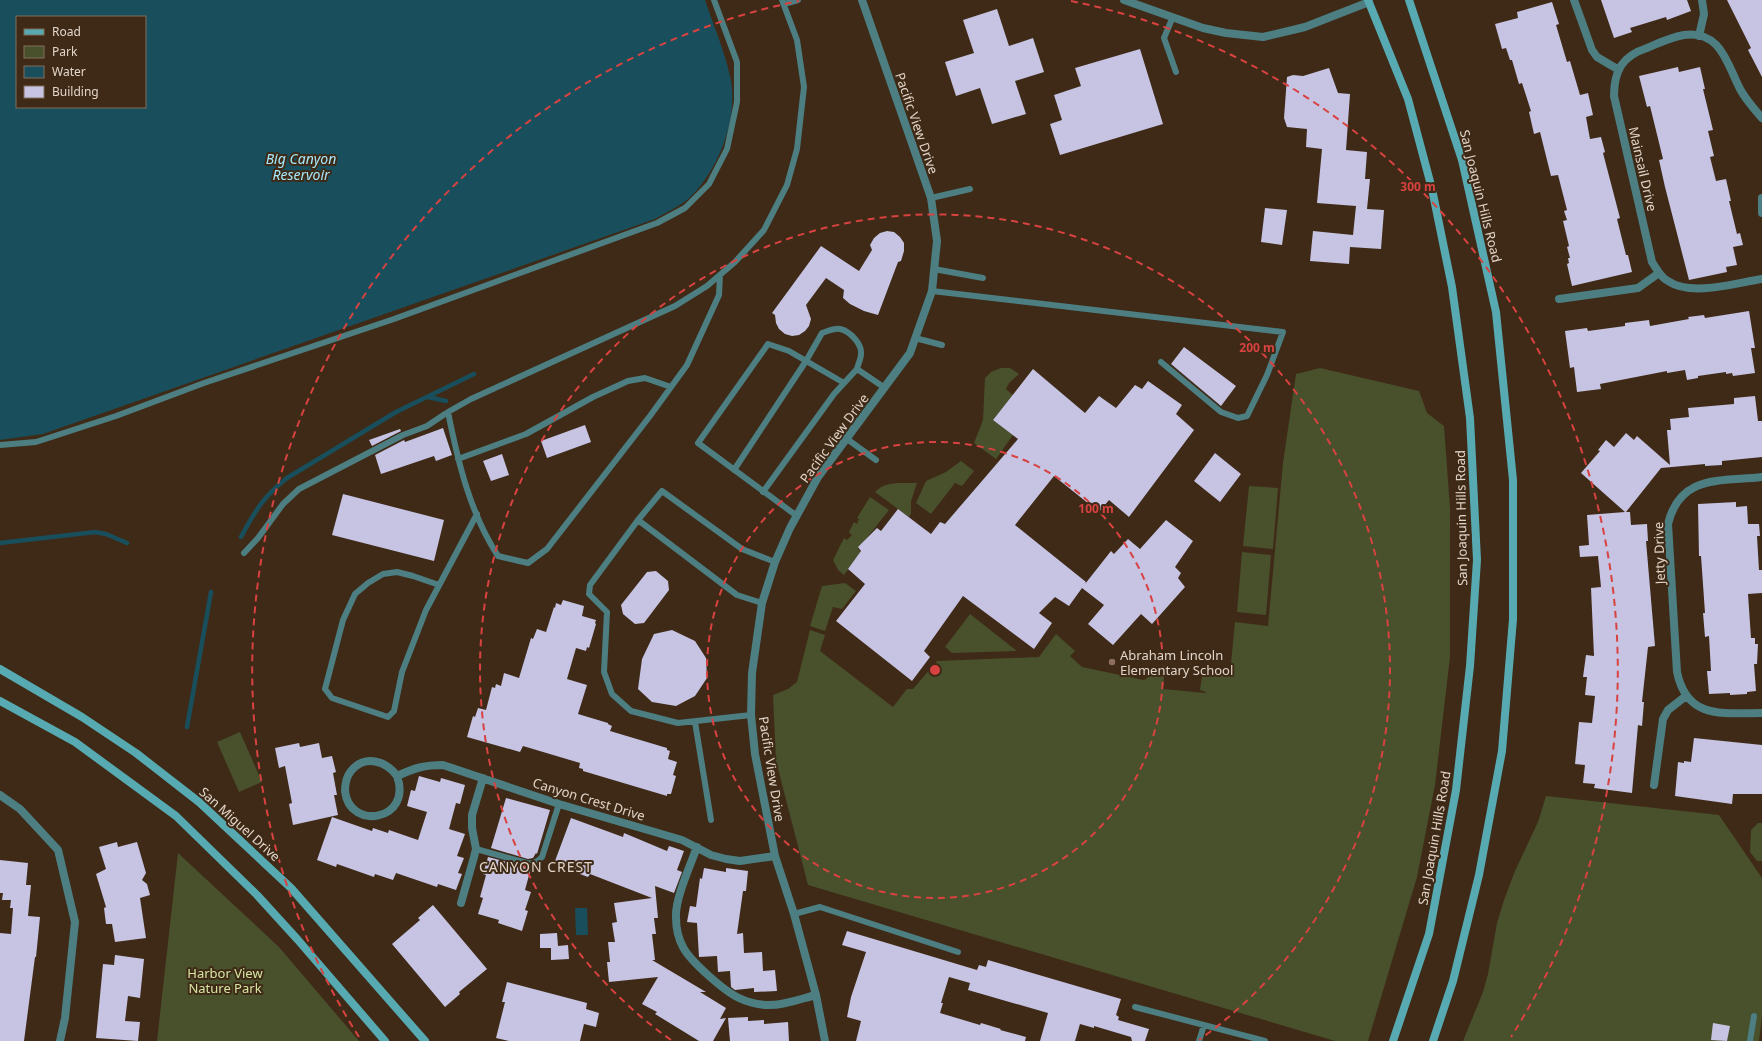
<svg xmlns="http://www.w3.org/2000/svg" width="1762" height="1041" font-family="'Noto Sans',sans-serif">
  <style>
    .green { fill: #49502c }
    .water { fill: #194f5c; fill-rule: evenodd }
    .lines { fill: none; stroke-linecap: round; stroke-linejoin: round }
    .stream { stroke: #194f5c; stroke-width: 4.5 }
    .building { fill: #c6c3e3 }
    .service { stroke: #4c7e82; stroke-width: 6 }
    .minor { stroke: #4c7e82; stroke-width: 8 }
    .tertiary { stroke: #4c7e82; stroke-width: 8 }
    .secondary { stroke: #57aab1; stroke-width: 8 }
    .ring { fill: none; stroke: #d84240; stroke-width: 2; stroke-dasharray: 7 5 }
    .education-dot { fill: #8d6e63; stroke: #3e2a16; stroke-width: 1.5 }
    .labels { text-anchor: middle; stroke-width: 4; stroke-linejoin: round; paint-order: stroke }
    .street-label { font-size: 13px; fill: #e2d4c8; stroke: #3e2a16 }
    .poi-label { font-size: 13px; fill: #e2d4c8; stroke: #3e2a16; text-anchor: start }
    .park-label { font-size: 13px; fill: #d6e5a1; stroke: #3e2a16 }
    .water-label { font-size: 14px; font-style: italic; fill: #a5e8fb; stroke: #3e2a16 }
    .neighbourhood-label { font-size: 14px; letter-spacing: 1px; fill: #e2d4c8; stroke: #3e2a16 }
    .centre { fill: #d84240; stroke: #3e2a16; stroke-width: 2 }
    .ring-label { font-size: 12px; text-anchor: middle; font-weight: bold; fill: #d84240; stroke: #3e2a16; stroke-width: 4; stroke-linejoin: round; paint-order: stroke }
  </style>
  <rect width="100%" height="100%" fill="#3e2a16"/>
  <path class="green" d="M1001,368h9l9,6 -10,9 -3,6 7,6 -20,25 20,15 -17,24 -22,-16 9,-23 2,-42 6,-6z
    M1320,368l99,23 8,22 17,13 6,82v149l-15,128 -18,92 -49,164h-33l-527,-156 -32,-124 -3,-66 15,-6 9,-7 13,-52 15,5 -5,16 73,56 14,-18h6l24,-28 102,-4 17,-23 19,17 -5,5 12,11 62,13 21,-14 -2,23 42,4 1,-1 -6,-2 3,-20 27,4 5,-52 33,4 15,-163 13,-89z
    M961,461l13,10 -12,15 -7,-3 -24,31 -15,-11 10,-22 20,-9z
    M897,483h20l-6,18v13l-2,3 -34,-25c7,-7 13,-8 22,-9z
    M1249,486l29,2 -5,61 -30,-3z
    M870,497l19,13 -31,39 3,3 -17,23 -6,-5 -5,-10 11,-22 3,2 5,-5 -3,-3 5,-10 3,2 2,-5 -2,-1z
    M1242,552l29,3 -5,60 -29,-3z
    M845,583l11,8 -14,18 -9,-2 -8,24 -15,-5 12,-40z
    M970,614l47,37 -65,2 -7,-6z
    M240,732l22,50 -23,10 -22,-50z
    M1546,796l173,19 43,63v138l-3,25h-296l20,-49 5,-18 9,-51 7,-23 11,-29 23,-49z
    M1758,823h4v38h-5l-7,-9 1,-22z
    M178,853l101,94 80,94h-202z"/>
  <path class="water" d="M0,0h705c9,27 21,54 26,81 7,40 -14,93 -44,119 -9,7 -22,13 -32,19l-612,215 -43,6zM17,17h128v90h-128z
    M575,908h12l1,27h-12z"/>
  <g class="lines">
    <path class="stream" d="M428,397l18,4
      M241,537c14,-26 22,-40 46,-59l109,-66 78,-38
      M0,543l95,-11 11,2 21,9
      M187,727l24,-135"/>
  </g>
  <path class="building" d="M1601,0h86l4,11 -24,9 -1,-3 -36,11 2,4 -18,6z
    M1727,0h35v77l-14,-27 3,-2z
    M1552,2l7,22 -3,1 11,37 3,-1 10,34 8,-2 5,22 -7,2 4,22 11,-2 4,15 -2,1 17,65 -3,1 9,36h2l4,17 -60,14 -5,-22 2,-1 -1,-5h2l-3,-11 2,-1 -6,-25 4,-1 -3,-9 3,-1 -9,-35 -7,1 -11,-44 -6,2 -5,-22 2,-1 -9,-28 -3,1 -7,-24h-2l-4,-12 -4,1 -7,-25 23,-6 -1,-6z
    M997,9l12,37 24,-8 11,34 -29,9 11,33 -34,10 -12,-36 -24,8 -11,-34 29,-9 -11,-33z
    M1140,49l23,75 -103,31 -10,-31 12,-4 -8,-25 27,-9 -6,-18z
    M1678,67l1,5 21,-5 5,22h-2l10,41 -5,1 6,25 -4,1 6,24 10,-2 5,22h-2l8,33 3,-1 3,12 -10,2 4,18 -11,2 1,5 -38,8 -24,-93 -6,-27 4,-1 -13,-53 -3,1 -8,-31z
    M1329,68l9,25 12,1 -4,56 21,2 -2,27h5l-3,30 17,1 -3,39 -31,-2 -1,17 -39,-3 3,-30 40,4 3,-29 -39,-3 5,-54 -16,-2 1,-18 -20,-2 -3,-9 3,-41 6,-2 10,1z
    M1265,208l22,2 -5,35 -21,-3z
    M887,231l7,1 6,5 4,6v8l-3,10 -3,1 -20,53 -14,-4 -14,-7 -7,-6 1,-8 -18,-12 -20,27 5,14 -2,7 -4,5 -6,4 -7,1 -7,-2 -6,-5 -3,-6 -1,-8 -3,-2 49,-67 38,25 13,-21 -2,-5 4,-7 6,-5z
    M1749,311l6,37h-4l4,25 -22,3 -1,-3 -6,1v-2l-28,4v2l-11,2 -2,-10 -18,3v-2l-67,13 1,5 -24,3 -3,-25 -4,1 -5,-37 22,-3 1,3 37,-5v-3l24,-3 1,6 39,-7 -1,-2 16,-2 1,3z
    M1184,347l52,39 -15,20 -50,-42z
    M1033,369l52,44 14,-17 17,12 19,-23 7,4 6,-8 34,24 -6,9 18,16 -65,87 -20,-17 -10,12 -45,-36 -39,49 71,57 -1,2 26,-33 3,3 14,-15 12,10 26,-29 27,21 -18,26 6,6 -3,5 7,9 -33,37 -11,-10 -28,31 -25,-21 16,-19 -22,-17 -13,18 -14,-9 -16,16 13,10 -18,26 -71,-53 -39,55 6,6 -18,24 -76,-60 29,-37 -17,-15 13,-18 -3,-4 19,-19 4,3 17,-22 33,25 9,-12 5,2 73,-85 -25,-19z
    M1755,396l3,25h4v36l-40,4v4l-17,1v-2l-44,4 -35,44h4l1,13 16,-1 1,17h-2l9,105 -7,1 -6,55h2l-2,24 -4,-1 -6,68 -38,-5 1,-4 -12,-1 2,-18 -10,-1 4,-42 13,1 3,-27 -10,-1 2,-18h-4l3,-22 8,1 -3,-68 10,-1 -3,-31 -18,1 -1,-11 10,-1 -2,-30 38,-3 -44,-39 19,-22 -2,-1 8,-10 8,7 12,-14 8,7 3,-4 33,29 -3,-35h4l-1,-11 19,-2 -1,-9 46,-4v-6z
    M585,425l6,17 -44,16 -6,-17z
    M443,428l9,27 -16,6 -2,-5 -53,18 -6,-19 29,-15 1,2z
    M400,429l1,2 -29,15 -3,-6z
    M1215,453l26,21 -21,28 -26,-21z
    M502,454l7,21 -18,6 -8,-20z
    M343,494l101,26 -10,41 -102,-26z
    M1736,502v5l11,-1 1,18h11l1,12h-3l2,34h3v23l-14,1 3,44h4v6h3l-1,20h-3l2,27 -9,1v2l-17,1v-2l-21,1 -2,-23h4l-2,-35 -4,1 -2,-24h2l-4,-57h-2l-1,-52z
    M656,571l12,10 1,9 -25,33 -9,1 -12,-10 -2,-9 26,-33z
    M563,600l21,6 -2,10 14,4 -1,3 1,1 -7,24 -2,-1 -1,4 -10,-3 -9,31 20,6 -9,29 30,9v1l4,2 -2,5 57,17v2l3,1 -2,8 9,3 -4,13 3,1 -5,18h-4v2l-84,-25v-2l-4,-1 1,-5 -57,-17 -3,6 -53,-15 6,-21 2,1 3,-9 8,2 6,-23 3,1 1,-4 5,2 3,-13 15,5 12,-40 2,1 4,-10 9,3 8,-25 1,1 1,-5 5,2z
    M672,630l23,11 11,17 1,20 -12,18 -19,10 -24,-4 -14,-13 4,-30 12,-25z
    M1694,738l68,7v49h-29l-1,10 -57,-8 3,-34 6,1v-2l7,1z
    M299,743l1,4 19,-4 3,15 10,-2 4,16 -3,1 4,22h-3l4,20 -45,10 -4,-21 3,-1 -7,-37 -6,2 -4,-20z
    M419,776l21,6 1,-4 24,7 -5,19 -4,-1 -7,26 16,5 -8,22 7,2 -6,15 4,1 -6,16 -18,-6 -1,3 -41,-14 -3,7 -18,-6 -1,3 -37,-13 -1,3 -19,-7 15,-43 40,14 1,-3 15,5 1,-3 29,10 9,-28 -20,-6 4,-16 4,1z
    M506,798l44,12 -13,44 -1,-1 -3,5 -5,1 -37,-11z
    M571,818l52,19 1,-4 43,18 2,-5 15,5 -7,19 5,2 -8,21 -19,-7 3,32h-4l2,16h-4l3,26h-3l54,32h-6l26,16 -6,11 6,-1 -13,23h-14l-44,-27 2,-2 -15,-8 16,-27 -49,5 -2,-20h3l-2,-20h7l-3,-19 5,-1 -3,-19 38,-5 -62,-24 -2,3 -19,-7 2,-3 -16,-6z
    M117,842l1,5 19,-5 9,31 -4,7 5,4 3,11 -10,3 6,40 -31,4 -3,-18h-6l-2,-16 2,-1 -10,-33 10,-5 -7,-22z
    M488,857l43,11 -6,22 6,2 -6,18 3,1 -6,20 -24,-8 1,-3 -21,-6 5,-16 -3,-1 6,-22 -3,-1z
    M0,860l28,3 -2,22h5l-3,31 12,1 -4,40h-1l-11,84h-24v-108l11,1 2,-26h-3l1,-8h-9l1,-7h-3z
    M704,868l22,4v-4l22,3 -2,20h-3l-6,43 6,-1 1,20 18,-1 1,19 12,-1 2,21 -23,1v-4l-19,2 -4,-3 -1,-16 -12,1 -1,-16 -18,1 -2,-34 -10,-1 3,-16 6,1 4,-29 2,1z
    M433,905l54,64 -28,23 1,2 -15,13 -53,-63 28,-24 -2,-2z
    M847,931l130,39 2,-5 7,2 2,-7 133,39 -5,16 3,2 -1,3 31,9 -4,12h-13l-1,-4 -37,-11v2l-14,-4 -5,17h-35l8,-28 -80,-23 2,-7 -21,-6 -8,26h2l-3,10 40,12 1,-2 20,6 -1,1 26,7 -1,4h-169l5,-20 -14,-4 4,-20 15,-45 -24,-7z
    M557,933l1,13 10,-1 1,14 -18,1v-12h-11v-14z
    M115,955l29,4 -4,39 -12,-2 -3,25 15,1 -2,19 -42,-3 7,-74 11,1z
    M507,982l80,21 -1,6 13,4 -3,14 -12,-3 -4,17h-71l-13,-3 9,-36h-3z
    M748,1017v4l16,-1v4l24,-2 1,19h-59l-2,-23z
    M1713,1023l17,3 -3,15 -16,-1z"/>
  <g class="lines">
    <path class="service" d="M784,4l14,-4
      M1172,19l-8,19 12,34
      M931,198l39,-9
      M934,269l49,9
      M932,291l351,41 -16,43 -20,41 -9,2 -17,-6 -60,-50
      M915,338l27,7
      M448,412c10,50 22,101 50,144l30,7 19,-14 103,-133 37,-51 32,-70 1,-20
      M847,439l29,21
      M0,445l36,-3 80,-26 88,-33 190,-64 263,-96 28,-15 24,-24 18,-35 10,-47v-40l-23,-62
      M458,459l68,-25 67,-37 35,-16 17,-3 26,9
      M734,470l72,-109 16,-28c6,-2 12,-5 18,-4 10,2 22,15 21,25 0,5 -3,10 -4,15
      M763,492l71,-98 23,-25 28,19
      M797,516l-99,-73 70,-99 21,7 55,32
      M638,520l-48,65 -1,9 18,18 -3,60 8,22 19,17 47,12 73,-8
      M244,553l14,-15 25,-34 16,-15 104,-54 24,-9 21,-14 23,-13 204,-93 32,-20 28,-24 29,-32 23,-45 10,-36 7,-62 -7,-47 -15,-40
      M439,585l-26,-9 -16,-4 -14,2 -15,9 -13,11 -12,26 -18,69 7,9 56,19 6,-6 8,-39 24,-62 51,-96
      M762,603l-25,-8 -99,-75 24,-29 80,58 33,13
      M695,722l16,98
      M476,849l51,14c7,1 10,-1 15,-6l17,-53
      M794,914l26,-7 138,45
      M1135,1007l130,34
      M1199,1041l5,-16
      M1750,1041l4,-25"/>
    <path class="minor" d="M1124,0l79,28 23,5 37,4 42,-10 64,-25
      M1574,0l18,50 5,7 22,13
      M1699,36l5,-22 -2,-14
      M1762,118c-8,-9 -16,-18 -22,-29 -13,-25 -19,-59 -56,-54 -13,2 -25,8 -37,13 -25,8 -33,23 -33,48l38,166c5,7 8,15 16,19 23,16 68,2 94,-2
      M1762,198v15
      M1559,299l79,-11 21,-15
      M1762,477c-42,5 -82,-3 -94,47l9,148c10,48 46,41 85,41
      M397,776c16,45 -48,55 -52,15 0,-7 1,-14 6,-20 14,-17 35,-10 46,5 18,-8 27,-11 46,-11l116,39 123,36 29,15 15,4 14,2 35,-5
      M1654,785l9,-66 5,-9 18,-14
      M697,847c-7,19 -22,52 -21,70 0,10 2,21 7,30 7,14 41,44 56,51 8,4 17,6 26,7 17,1 35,-6 51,-10
      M461,903l13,-46 2,-8 -4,-21v-13l11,-37
      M825,1041l-9,-46 -22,-81 -19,-58 -20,-102 -4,-39 1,-42 10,-70 13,-41 15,-34 28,-51 92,-124 22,-62 5,-50 -6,-43 -69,-198"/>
    <path class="tertiary" d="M0,795l20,14 38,41 17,72 -10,96 -5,23"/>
    <path class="secondary" d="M1368,0l40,99 24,90 20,98 18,131 7,142 -7,106 -14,124 -27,144 -36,107
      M1409,0l53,160 34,152 17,168v139l-11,132 -23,124 -26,106 -20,60
      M0,669l82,48 54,36 63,49 92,86 134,153
      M0,701l75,41 101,74 81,79 41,45 87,101"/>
  </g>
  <g class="ring">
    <circle cx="935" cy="670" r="228"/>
    <path d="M671 1040A455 455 0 1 1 1199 1040"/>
    <path d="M359 1037A683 683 0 0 1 799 1M1071 1A683 683 0 0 1 1511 1037"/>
  </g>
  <circle class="education-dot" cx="1112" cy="662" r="4"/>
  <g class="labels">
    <g class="street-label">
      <text transform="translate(917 123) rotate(71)" y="5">Pacific View Drive</text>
      <text transform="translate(1643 169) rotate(77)" y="5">Mainsail Drive</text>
      <text transform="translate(1481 196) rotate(76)" y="5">San Joaquin Hills Road</text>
      <text transform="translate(834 438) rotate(-54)" y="5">Pacific View Drive</text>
      <text transform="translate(1461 518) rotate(-91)" y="5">San Joaquin Hills Road</text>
      <text transform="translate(1659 553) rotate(-92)" y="5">Jetty Drive</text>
      <text transform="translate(772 769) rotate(81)" y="5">Pacific View Drive</text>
      <text transform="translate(589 799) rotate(17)" y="5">Canyon Crest Drive</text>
      <text transform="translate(240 824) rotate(42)" y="5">San Miguel Drive</text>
      <text transform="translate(1434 838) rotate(-80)" y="5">San Joaquin Hills Road</text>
    </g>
    <g class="poi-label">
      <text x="1120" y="660">Abraham Lincoln<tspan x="1120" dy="15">Elementary School</tspan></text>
    </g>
    <g class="park-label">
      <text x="225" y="978">Harbor View<tspan x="225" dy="15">Nature Park</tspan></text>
    </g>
    <g class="water-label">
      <text x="301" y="164">Big Canyon<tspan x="301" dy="16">Reservoir</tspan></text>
    </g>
    <g class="neighbourhood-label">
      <text x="536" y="872">CANYON CREST</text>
    </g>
  </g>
  <circle cx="935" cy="670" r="6" class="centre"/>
  <g class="ring-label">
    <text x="1418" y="191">300 m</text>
    <text x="1257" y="352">200 m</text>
    <text x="1096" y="513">100 m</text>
  </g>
  <rect x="16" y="16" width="130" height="92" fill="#3e2a16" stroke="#806e5d"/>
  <rect x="24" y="29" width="20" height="6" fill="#57aab1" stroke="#806e5d"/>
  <text x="52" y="36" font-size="12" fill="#e2d4c8">Road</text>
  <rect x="24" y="46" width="20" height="12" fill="#49502c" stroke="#806e5d"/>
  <text x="52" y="56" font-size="12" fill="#e2d4c8">Park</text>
  <rect x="24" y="66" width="20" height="12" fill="#194f5c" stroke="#806e5d"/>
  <text x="52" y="76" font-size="12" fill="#e2d4c8">Water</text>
  <rect x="24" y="86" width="20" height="12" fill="#c6c3e3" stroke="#806e5d"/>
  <text x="52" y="96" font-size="12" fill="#e2d4c8">Building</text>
</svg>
